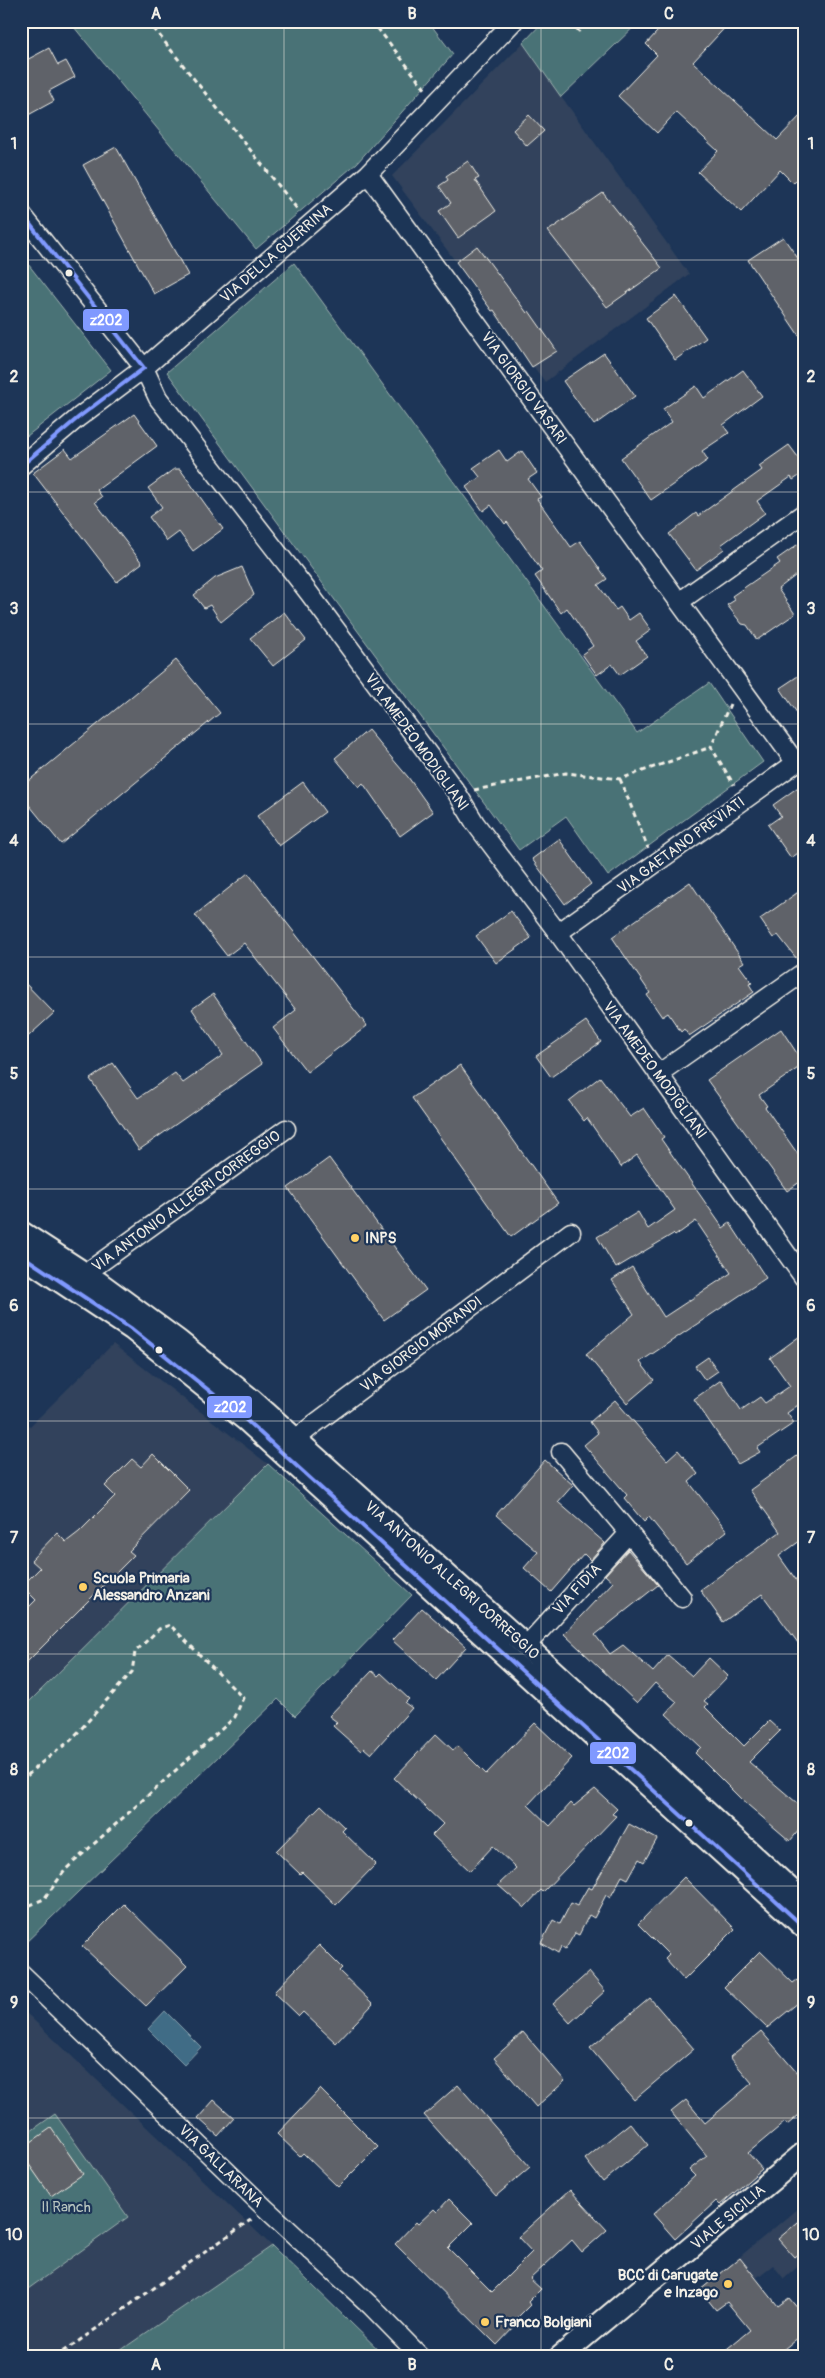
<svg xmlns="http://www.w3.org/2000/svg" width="825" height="2378" font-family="Pangolin,sans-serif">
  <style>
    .built { fill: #30425c }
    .green { fill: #497276; stroke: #9eb2af }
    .water { fill: #406c86; stroke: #88a1ad }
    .building { fill: #5e6269; stroke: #f4f1e8 }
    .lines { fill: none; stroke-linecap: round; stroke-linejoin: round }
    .minor-casing { stroke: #f4f1e8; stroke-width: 21 }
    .tertiary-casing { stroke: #f4f1e8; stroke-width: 25 }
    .path { stroke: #f4f1e8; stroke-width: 3; stroke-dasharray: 5 4; stroke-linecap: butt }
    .minor { stroke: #1d3557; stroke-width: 18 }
    .tertiary { stroke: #1d3557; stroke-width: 21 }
    .bus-1-casing { stroke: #1d3557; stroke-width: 8 }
    .bus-1 { stroke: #8099ff; stroke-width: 4 }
    .grid { fill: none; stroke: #f4f1e8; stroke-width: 1; stroke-opacity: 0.55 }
    .bus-dot { fill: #f4f1e8; stroke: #1d3557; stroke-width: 2 }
    .poi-dot { fill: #ffd166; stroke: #1d3557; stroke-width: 2 }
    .labels { text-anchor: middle; stroke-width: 4.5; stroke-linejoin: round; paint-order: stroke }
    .street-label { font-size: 15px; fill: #f4f1e8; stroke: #1d3557 }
    .poi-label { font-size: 15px; font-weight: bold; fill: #f4f1e8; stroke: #1d3557; text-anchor: start }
    .park-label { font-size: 15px; fill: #b8c5c0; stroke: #1d3557 }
    .line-badge { stroke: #1d3557; stroke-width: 2 }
    .badge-label { font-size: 14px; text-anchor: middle; font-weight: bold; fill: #fff }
    .neatline { fill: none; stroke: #f4f1e8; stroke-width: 2 }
    .grid-label { font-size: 16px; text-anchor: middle; font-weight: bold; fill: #f4f1e8 }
  </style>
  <rect width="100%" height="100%" fill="#1d3557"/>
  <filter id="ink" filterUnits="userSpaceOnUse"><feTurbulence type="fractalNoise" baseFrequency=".02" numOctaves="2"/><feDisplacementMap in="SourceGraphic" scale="10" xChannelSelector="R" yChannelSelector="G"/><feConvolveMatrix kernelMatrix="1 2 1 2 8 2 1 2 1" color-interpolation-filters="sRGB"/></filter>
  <g filter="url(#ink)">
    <path class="built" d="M523,43l166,231 -144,108 -153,-206z
      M113,1344l155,120 -247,246v-291l9,7z
      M21,2008l251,238 -161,111h-90z
      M804,2203v58l-20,18 -11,-14 -57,45 -16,-20z"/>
    <path class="green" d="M69,21h359l25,33 -96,109 -101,86z
      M544,21h96l-79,76 -38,-54z
      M21,255l90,115 -84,66 -6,-10z
      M294,263l343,470 72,-50 54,79 -155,114 -42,-60 -47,34 -352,-478z
      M268,1464l144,131 -117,121 -17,-17 -257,248v-237z
      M55,2114l73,103 -107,77v-128l2,-2 -2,-3v-23z
      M272,2246l114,111h-275z"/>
    <path class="water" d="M165,2011l36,36 -17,18 -36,-36z"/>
    <path class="building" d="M667,21h64l-38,41 84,78 27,-28v59l-11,12 -13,-13 -39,42 -43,-40 20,-21 -42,-39 -19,21 -39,-37 39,-41 -11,-11z
      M49,48l9,17 8,-4 9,16 -26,14 5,10 -33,18v-56z
      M529,115l15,16 -17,15 -14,-16z
      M116,147l72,128 -34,19 -71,-129z
      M468,161l11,17 -4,2 21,31 -38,27 -19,-27 12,-8 -12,-17 9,-6 -2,-4z
      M603,193l59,75 -55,39 -59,-76z
      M783,237l21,30v76l-56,-83z
      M477,246l50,67 2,-2 28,40 -25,16 -38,-57 -2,1 -36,-49z
      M676,296l30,42 -31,22 -29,-42z
      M604,353l31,43 -41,29 -31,-44z
      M743,370l19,26 -39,29 6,8 -27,18 6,9 -57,40 -30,-42 51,-36 -9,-13 33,-23 8,12z
      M134,414l23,32 -60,44 5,7 -7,5 47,61 -25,19 -84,-109 32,-24 7,9z
      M789,445l15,20v8l-11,7 -2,-3 -34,24 8,12 -44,32 3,4 -28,21 -27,-36 27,-21 2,3 64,-46 -3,-4z
      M499,450l8,12 15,-11 15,22 -9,6 13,18 -4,2 34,48 9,-6 27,38 -9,6 18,25 4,-3 9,13 10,-7 12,17 -15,11 11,15 -27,19 -8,-11 -15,11 -15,-21 11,-8 -26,-38 -6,5 -26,-37 7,-5 -35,-49 -2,2 -14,-19 -8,6 -17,-24 14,-10 -7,-9z
      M174,469h6l43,60 -30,22 -14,-19 -12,9 -18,-24 13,-10 -14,-19z
      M804,540v29l-26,20 17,25 -38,26 -10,-15 -5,-1 -15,-19 8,-5 -3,-4 48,-33 -3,-4z
      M242,567l12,28 -33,27 -11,-17 -6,3 -10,-13 21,-17z
      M284,612l22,28 -33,26 -23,-28z
      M176,660l44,53 -159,131 -40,-49v-8z
      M804,672v51l-24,-35z
      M368,730l40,47 25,35 -33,24 -37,-53 -4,4 -24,-29z
      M303,782l22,30 -46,34 -22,-30z
      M804,783v66l-13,9 -23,-33 13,-9 -8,-11z
      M559,839l32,45 -26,20 -33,-45z
      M248,873l119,153 -60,46 -34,-44 23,-18 -52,-67 -17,13 -32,-41z
      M690,882l54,80 -5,3 13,18 -3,1 5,8 -65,44 -5,-7 -3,3 -13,-19 -6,4 -15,-22 3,-2 -38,-56z
      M804,888v73l-4,2 -22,-28 -5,3 -13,-19z
      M511,911l20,27 -35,25 -20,-27z
      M21,979l33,34 -33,30z
      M213,994l49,70 -123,86 -49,-71 23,-16 25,35 37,-25 8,10 40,-28 -31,-46z
      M586,1021l15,21 -50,35 -15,-21z
      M781,1029l23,35 -45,31 8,11 -2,1 39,56v16l-17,12 -80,-111z
      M460,1065l98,138 -47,34 -99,-139z
      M600,1077l30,40 14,-9 20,29 -3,2 62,89 7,-5 36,55 -126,84 14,18 -27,23 -41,-49 48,-40 -22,-34 20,-13 32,50 67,-44 -35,-52 -21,15 -2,-2 -57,34 -19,-31 41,-25 10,17 27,-19 -38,-55 -16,12 -34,-49 -3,3 -15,-20z
      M329,1158l97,132 -42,30 -96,-132z
      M804,1333v73l-3,-3 -14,10 7,10 -37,25 3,4 -22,12 -44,-65 27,-19 20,30 19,-13 5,6 25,-17 -20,-28z
      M708,1357l10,14 -13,9 -10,-14z
      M615,1400l52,60 11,-10 20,24 -9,8 38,49 -41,32 -37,-46 -5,5 -20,-24 3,-3 -43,-50 14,-12 -8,-11z
      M804,1451v87l-25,18 25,35v60l-42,-57 -39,28 -23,-32 80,-58 -30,-42z
      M153,1454l36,36 -60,61 5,4 -113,113v-53l15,-15 -14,-14 18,-18 -9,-8 26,-27 9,9 13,-10 36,-36 -10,-10 27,-27 9,8z
      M545,1460l28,25 -15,17 47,41 -15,17 -6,-6 -33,38 -27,-24 14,-16 -42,-37z
      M628,1550l30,35 -63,50 15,19 13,-9 30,27 15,-17 24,21 17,-18 19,18 -24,25 4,3 -3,3 39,39 25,-25 11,10 -31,31 55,47v15l-14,17 -49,-42 -46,-46 6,-6 -35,-33 11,-12 -22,-19 -18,20 -73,-69 49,-52 -8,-7z
      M422,1608l44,39 -30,33 -44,-40z
      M372,1671l6,5 3,-3 28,26 -4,4 7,5 -41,46 -7,-6 -3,3 -28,-25 4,-4 -8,-6z
      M535,1723l37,35 -44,47 22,21 21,-23 3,3 21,-17 22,20 -5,5 4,2 -73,76 -2,-2 -17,18 -26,-23 18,-17 -23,-22 -23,25 -38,-36 11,-11 -49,-46 42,-44 17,16 5,-4 28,28z
      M321,1805l24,23 -3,3 34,33 -40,41 -34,-33 -2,2 -24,-23z
      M629,1824l28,15 -13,23 -5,-3 -11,20 -6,-3 -12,22 -4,-3 -12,23 -5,-3 -10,20 -4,-2 -10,17 -4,-3 -3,6 -17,-10 12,-23 7,4 11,-21 6,3 11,-19 4,2z
      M684,1877l51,52 -51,51 -19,-21 4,-4 -31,-31z
      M124,1904l63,62 -41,40 -64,-60z
      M319,1945l23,23 -3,3 34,33 -37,39 -33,-31 -4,4 -25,-24z
      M760,1951l33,32 4,-3 7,8v10l-37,30 -43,-41z
      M589,1972l16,19 -35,32 -17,-19z
      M650,1998l44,51 -60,51 -44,-52z
      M761,2031l43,50v30l-17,14 -2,-3 -37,31 14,16 -42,36 -4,-4 -41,38 -22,-25 42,-38 -6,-6 18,-14 -36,-44 15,-12 19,23 47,-40 -22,-26z
      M523,2032l42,49 -29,26 -42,-49z
      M458,2085l72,82 -34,29 -72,-81z
      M320,2089l58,58 -40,40 -35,-34 -3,3 -23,-22z
      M214,2100l20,18 -16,18 -20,-18z
      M630,2123l18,22 -45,37 -18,-23z
      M51,2128l32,46 -32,22 -30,-43v-4z
      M570,2190l37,40 -25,22 -10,-12 -42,39 11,10 -13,13 2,3 -17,17 3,3 -19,20 -102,-101 21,-22 2,2 16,-15 3,3 12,-13 24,24 -25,25 44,44 40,-40 -14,-15z
      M804,2217v32l-10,8 -16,-18z
      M740,2258l38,48 11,-8 15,18v17l-30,24h-57l33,-27 -23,-28 -11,8 -16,-20z"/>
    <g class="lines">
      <g class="minor-casing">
        <path id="minor" d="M368,174l428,589
          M21,213l123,155 14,30 151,195 148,200 18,30 83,110 246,345
          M21,466l58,-49 65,-49 224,-194 146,-153
          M679,602l125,-89
          M558,933l246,-176
          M658,1074l146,-102
          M86,1273l200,-144
          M285,1448l28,-23 258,-193
          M629,1533l53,65
          M526,1646l103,-113 -68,-81
          M21,1973l244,235 105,97 51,52"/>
      </g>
      <g class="tertiary-casing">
        <path id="tertiary" d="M21,1232l77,50 79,58 76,61 273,245 278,256
          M21,1255l111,74 114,91 558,507
          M560,2357l244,-204"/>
      </g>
      <path class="path" d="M148,21l150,189
        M372,21l54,69
        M570,21l9,10 10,-10
        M730,704l-19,43 23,38
        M620,779l28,69
        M474,790l92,-17 54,6 91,-32
        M21,1782l15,-15 35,-27 61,-68 3,-20 24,-23 11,-4 73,73 -8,19 -169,152 -22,30 -23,10
        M56,2357l196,-138"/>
      <use href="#minor" class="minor"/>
      <use href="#tertiary" class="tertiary"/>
      <g class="bus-1-casing">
        <path id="bus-1" d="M21,213l123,155
          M21,466l58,-49 65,-49
          M21,1255l111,74 114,91 558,507"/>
      </g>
      <use href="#bus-1" class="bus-1"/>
    </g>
  </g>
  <path class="grid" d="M284,21v2336M541,21v2336M21,260h783M21,492h783M21,724h783M21,957h783M21,1189h783M21,1421h783M21,1654h783M21,1886h783M21,2118h783"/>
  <g class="bus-dot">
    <circle cx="69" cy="273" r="4.5"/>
    <circle cx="159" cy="1350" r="4.5"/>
    <circle cx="689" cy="1823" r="4.5"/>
  </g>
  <g class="poi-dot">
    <circle cx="355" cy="1238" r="5"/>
    <circle cx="83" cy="1587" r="5"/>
    <circle cx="728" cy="2284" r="5"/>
    <circle cx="485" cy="2322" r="5"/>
  </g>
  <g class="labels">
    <g class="street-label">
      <text transform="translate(276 253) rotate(-41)" y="5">VIA DELLA GUERRINA</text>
      <text transform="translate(524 388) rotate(54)" y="5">VIA GIORGIO VASARI</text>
      <text transform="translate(417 742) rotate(54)" y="5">VIA AMEDEO MODIGLIANI</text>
      <text transform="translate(681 845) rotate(-36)" y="5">VIA GAETANO PREVIATI</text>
      <text transform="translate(655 1070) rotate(54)" y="5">VIA AMEDEO MODIGLIANI</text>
      <text transform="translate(186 1201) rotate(-36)" y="5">VIA ANTONIO ALLEGRI CORREGGIO</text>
      <text transform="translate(421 1344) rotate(-37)" y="5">VIA GIORGIO MORANDI</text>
      <text transform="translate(452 1580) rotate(42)" y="5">VIA ANTONIO ALLEGRI CORREGGIO</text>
      <text transform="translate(577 1589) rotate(-47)" y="5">VIA FIDIA</text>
      <text transform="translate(221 2166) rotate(44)" y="5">VIA GALLARANA</text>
      <text transform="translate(728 2217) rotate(-40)" y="5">VIALE SICILIA</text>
    </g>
    <g class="poi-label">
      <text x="365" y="1243">INPS</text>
      <text x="93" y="1583">Scuola Primaria<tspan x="93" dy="17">Alessandro Anzani</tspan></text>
      <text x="718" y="2280" text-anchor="end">BCC di Carugate<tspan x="718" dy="17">e Inzago</tspan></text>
      <text x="495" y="2327">Franco Bolgiani</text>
    </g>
    <g class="park-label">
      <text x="66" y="2212">Il Ranch</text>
    </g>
  </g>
  <g class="line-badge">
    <rect x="82" y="308" width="48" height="24" rx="5" fill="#8099ff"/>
    <rect x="206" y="1395" width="47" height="24" rx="5" fill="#8099ff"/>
    <rect x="589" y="1741" width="48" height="24" rx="5" fill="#8099ff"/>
  </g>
  <g class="badge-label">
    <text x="106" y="325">z202</text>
    <text x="230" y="1412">z202</text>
    <text x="613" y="1758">z202</text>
  </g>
  <rect width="825" height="2378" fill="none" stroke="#1d3557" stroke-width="55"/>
  <rect x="28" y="28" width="770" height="2322" class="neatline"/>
  <g class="grid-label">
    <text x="156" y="19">A</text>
    <text x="412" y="19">B</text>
    <text x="669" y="19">C</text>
    <text x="14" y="149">1</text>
    <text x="811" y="149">1</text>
    <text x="14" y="382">2</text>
    <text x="811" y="382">2</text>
    <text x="14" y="614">3</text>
    <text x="811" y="614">3</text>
    <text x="14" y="846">4</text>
    <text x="811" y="846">4</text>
    <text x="14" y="1079">5</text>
    <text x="811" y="1079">5</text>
    <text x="14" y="1311">6</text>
    <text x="811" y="1311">6</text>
    <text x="14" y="1543">7</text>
    <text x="811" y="1543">7</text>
    <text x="14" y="1775">8</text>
    <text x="811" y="1775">8</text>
    <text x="14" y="2008">9</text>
    <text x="811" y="2008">9</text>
    <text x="14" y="2240">10</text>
    <text x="811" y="2240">10</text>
    <text x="156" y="2370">A</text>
    <text x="412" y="2370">B</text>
    <text x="669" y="2370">C</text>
  </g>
</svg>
